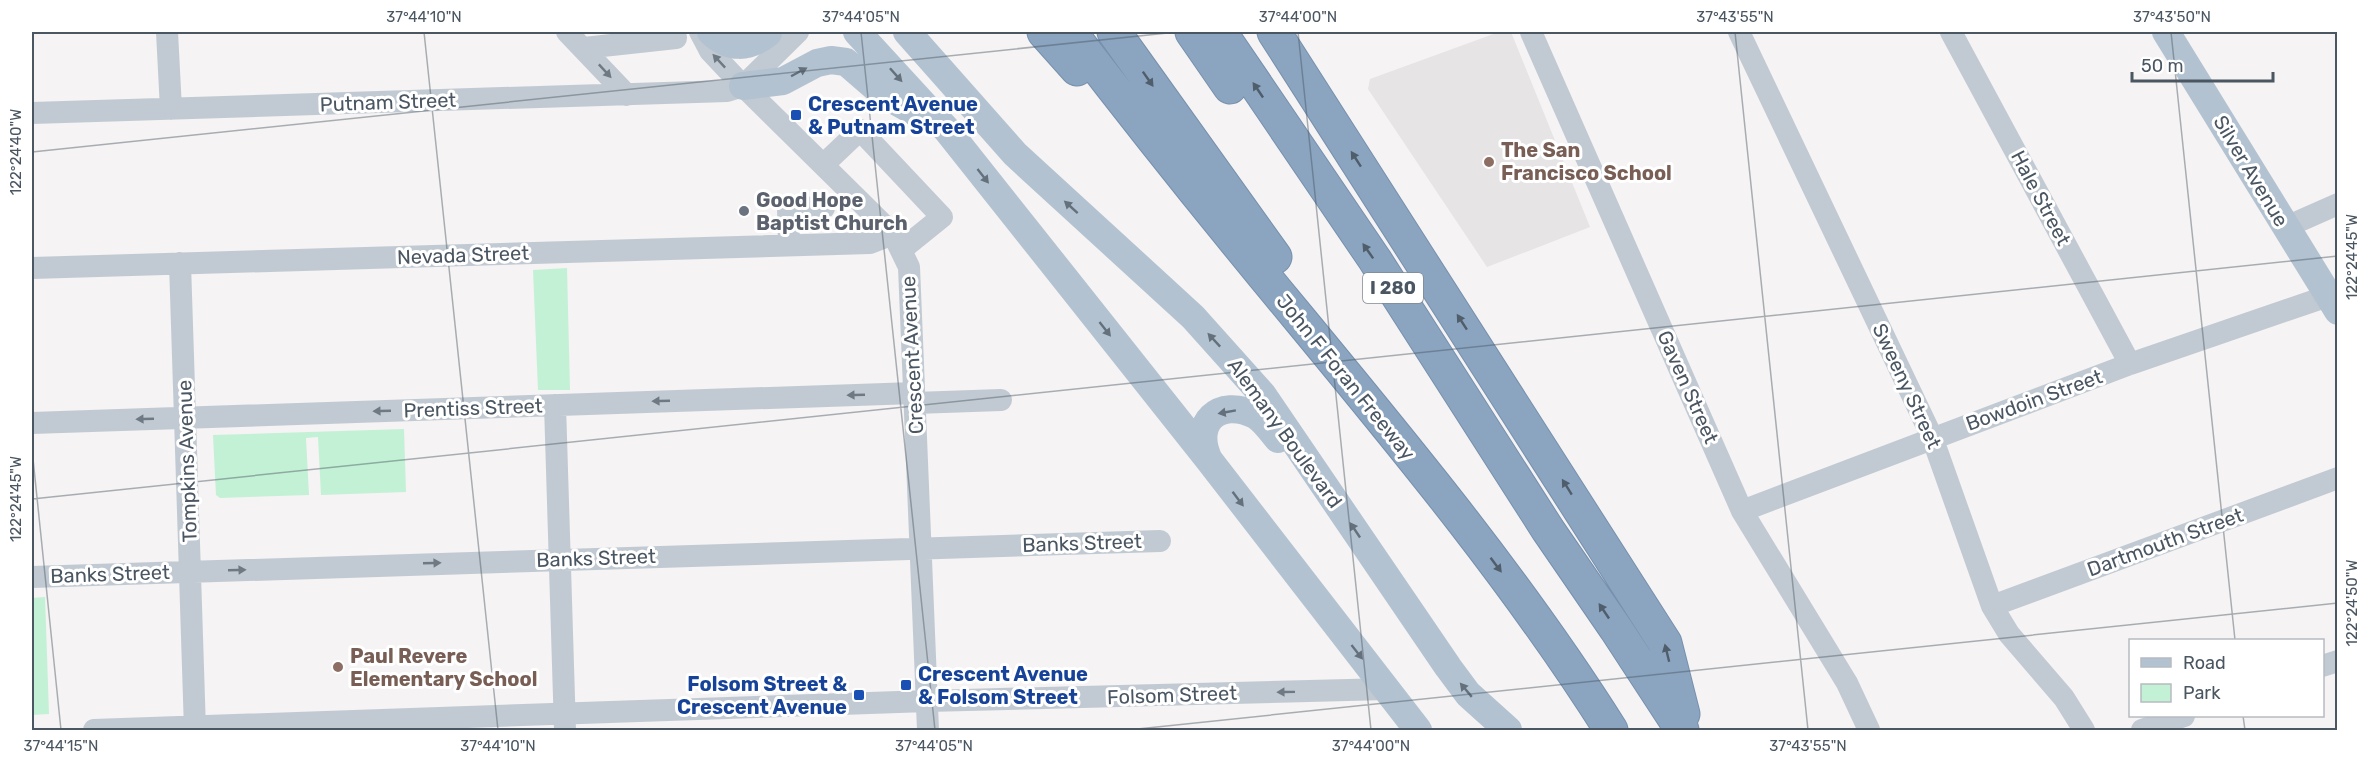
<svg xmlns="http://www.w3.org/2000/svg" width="2369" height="762" font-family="Rubik,sans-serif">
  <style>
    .education { fill: #e6e4e5 }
    .green { fill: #c3f1d5 }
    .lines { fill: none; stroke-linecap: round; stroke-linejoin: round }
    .highway-casing { stroke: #7690ad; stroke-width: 35 }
    .minor { stroke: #c1cad2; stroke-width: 22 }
    .major { stroke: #b3c2d1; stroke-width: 28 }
    .highway { stroke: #8ba5c1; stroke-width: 33 }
    .oneway { fill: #6e7983 }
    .oneway2 { fill: #64717d }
    .oneway3 { fill: #505e6b }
    .ticks { fill: none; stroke: #4a5661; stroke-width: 1.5; stroke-opacity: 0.45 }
    .transit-dot { fill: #1a4fb4; stroke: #fff; stroke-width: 2 }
    .education-dot { fill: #8d6e63; stroke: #fff; stroke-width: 2 }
    .worship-dot { fill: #6b7280; stroke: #fff; stroke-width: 2 }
    .labels { text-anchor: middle; stroke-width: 6; stroke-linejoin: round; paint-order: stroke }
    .shield { fill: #fff; stroke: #808990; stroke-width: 1.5 }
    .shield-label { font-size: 18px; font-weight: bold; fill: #4a5661 }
    .street-label { font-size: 20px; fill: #4a5661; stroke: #fff }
    .transit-label { font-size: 20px; font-weight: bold; fill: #164399; stroke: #fff; text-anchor: start }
    .education-label { font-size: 20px; font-weight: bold; fill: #785e54; stroke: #fff; text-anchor: start }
    .worship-label { font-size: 20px; font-weight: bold; fill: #5b616d; stroke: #fff; text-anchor: start }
    .neatline { fill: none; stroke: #4a5661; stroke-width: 2 }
    .ticks-label { font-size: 15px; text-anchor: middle; fill: #4a5661 }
  </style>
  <rect width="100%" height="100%" fill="#f5f3f3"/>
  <path class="education" d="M1499,32h12l79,195 -103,40 -119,-178 2,-10z"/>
  <path class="green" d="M567,268l3,122h-32l-5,-120z
    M404,429l2,63 -85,3 -3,-58 -12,1 3,57 -89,3 -4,-3 -3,-60z
    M45,597l4,117 -17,1v-117z"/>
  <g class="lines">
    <g class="highway-casing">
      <path id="highway" d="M1044,32l33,37
        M1070,32c75,98 153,195 232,290 109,132 218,264 309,408
        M1114,32l161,225
        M1192,32l38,55
        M1220,32l155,228 173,270 68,99 66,101
        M1274,32l391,611 18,71"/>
    </g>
    <path class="minor" d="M167,32l4,77
      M567,32l60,63
      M700,32l10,19 33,35 150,148 16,33 19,463
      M1531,32l211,479 105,172 22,47
      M1739,32l193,405 60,169 17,28 55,64 20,32
      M1951,32l179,332
      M584,48l92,-10 -1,-6
      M32,113l695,-22 16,-5 55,-54
      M823,165l37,-35 82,87 -41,33
      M2286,227l52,-23
      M789,245l-1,-38 36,1
      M180,263l15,467
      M32,268l838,-25 23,-9
      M915,403l86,-3
      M555,405l10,325
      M32,423l882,-30
      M1742,511l388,-147 198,-68
      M32,577l1128,-36
      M1992,606l346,-128
      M2322,666l16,-5
      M94,730l833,-29 460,-12
      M2142,730l42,-14"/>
    <path class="major" d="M711,32c18,17 38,17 57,1
      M857,32l90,98 262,330 209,270
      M907,32l108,122 178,163 69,77 186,273 20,27 40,36
      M2166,32l172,279
      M743,86l40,-5 34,-18 14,-3 15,2 37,32 41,23
      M1209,460c-18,-37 10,-63 46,-45 9,5 16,16 23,24"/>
    <use href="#highway" class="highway"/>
  </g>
  <defs><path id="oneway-solid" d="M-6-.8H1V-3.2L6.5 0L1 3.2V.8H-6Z" transform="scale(1.5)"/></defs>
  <g class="oneway">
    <use href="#oneway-solid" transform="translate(719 61) rotate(-133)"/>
    <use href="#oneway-solid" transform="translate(605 71) rotate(47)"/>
    <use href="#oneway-solid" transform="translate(856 395) rotate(178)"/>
    <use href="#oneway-solid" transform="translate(661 401) rotate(178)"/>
    <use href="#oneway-solid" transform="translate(382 411) rotate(178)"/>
    <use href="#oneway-solid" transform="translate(145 419) rotate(178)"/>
    <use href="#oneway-solid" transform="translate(432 563) rotate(-2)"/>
    <use href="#oneway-solid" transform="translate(237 570) rotate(-2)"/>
    <use href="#oneway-solid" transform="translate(1286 692) rotate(179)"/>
  </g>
  <g class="oneway2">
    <use href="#oneway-solid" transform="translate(799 72) rotate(-28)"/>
    <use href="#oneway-solid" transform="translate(896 75) rotate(48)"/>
    <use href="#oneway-solid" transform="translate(983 176) rotate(52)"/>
    <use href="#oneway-solid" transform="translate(1071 207) rotate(-138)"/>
    <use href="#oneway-solid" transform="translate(1105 329) rotate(52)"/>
    <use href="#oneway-solid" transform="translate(1214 340) rotate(-133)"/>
    <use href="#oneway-solid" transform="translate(1227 412) rotate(170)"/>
    <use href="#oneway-solid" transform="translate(1238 499) rotate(53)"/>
    <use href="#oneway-solid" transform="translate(1355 530) rotate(-124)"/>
    <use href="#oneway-solid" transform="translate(1357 652) rotate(52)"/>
    <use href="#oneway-solid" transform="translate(1466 690) rotate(-130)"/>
  </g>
  <g class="oneway3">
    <use href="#oneway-solid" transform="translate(1148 79) rotate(55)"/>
    <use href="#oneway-solid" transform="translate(1258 90) rotate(-124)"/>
    <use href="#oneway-solid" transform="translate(1356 159) rotate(-123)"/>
    <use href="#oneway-solid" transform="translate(1368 251) rotate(-125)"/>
    <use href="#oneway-solid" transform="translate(1462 322) rotate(-123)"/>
    <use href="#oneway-solid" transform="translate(1567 487) rotate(-122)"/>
    <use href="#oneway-solid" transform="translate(1496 565) rotate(53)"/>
    <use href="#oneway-solid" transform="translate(1604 611) rotate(-124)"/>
    <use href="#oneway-solid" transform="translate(1667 653) rotate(-104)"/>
  </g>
  <path class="ticks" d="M424,32l74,698M861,32l74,698M1298,32l73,698M1735,32l73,698M2171,32l64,608M32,152l1145,-120M32,449l29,281M32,499l2306,-243M2243,716l2,14M1128,730l1210,-127"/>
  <g class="transit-dot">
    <rect x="790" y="109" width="12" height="12" rx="3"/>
    <rect x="900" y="679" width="12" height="12" rx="3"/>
    <rect x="853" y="689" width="12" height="12" rx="3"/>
  </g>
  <g class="education-dot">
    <circle cx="1489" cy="162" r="6"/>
    <circle cx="338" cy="667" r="6"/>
  </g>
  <circle class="worship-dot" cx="744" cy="211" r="6"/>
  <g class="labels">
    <rect class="shield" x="1363" y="273" width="60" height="30" rx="4.5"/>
    <g class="shield-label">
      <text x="1393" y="294">I 280</text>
    </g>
    <g class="street-label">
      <text transform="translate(388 102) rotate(-2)" y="7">Putnam Street</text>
      <text transform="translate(2251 171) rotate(59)" y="7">Silver Avenue</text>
      <text transform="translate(2041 198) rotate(62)" y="7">Hale Street</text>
      <text transform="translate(463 255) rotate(-2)" y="7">Nevada Street</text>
      <text transform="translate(912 355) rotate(-93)" y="7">Crescent Avenue</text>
      <text transform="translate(1346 377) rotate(51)" y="7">John F Foran Freeway</text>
      <text transform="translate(1907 386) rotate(65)" y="7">Sweeny Street</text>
      <text transform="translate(1688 387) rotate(66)" y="7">Gaven Street</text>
      <text transform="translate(2034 400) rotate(-20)" y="7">Bowdoin Street</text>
      <text transform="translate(473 408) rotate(-2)" y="7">Prentiss Street</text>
      <text transform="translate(1285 433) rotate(54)" y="7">Alemany Boulevard</text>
      <text transform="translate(187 461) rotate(-92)" y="7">Tompkins Avenue</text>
      <text transform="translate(2165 542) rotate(-20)" y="7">Dartmouth Street</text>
      <text transform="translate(1082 543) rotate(-2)" y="7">Banks Street</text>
      <text transform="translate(596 558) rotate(-2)" y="7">Banks Street</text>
      <text transform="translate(110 574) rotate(-2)" y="7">Banks Street</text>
      <text transform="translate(1172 695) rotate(-2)" y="7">Folsom Street</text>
    </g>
    <g class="transit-label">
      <text x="808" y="111">Crescent Avenue<tspan x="808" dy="23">&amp; Putnam Street</tspan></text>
      <text x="918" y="681">Crescent Avenue<tspan x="918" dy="23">&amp; Folsom Street</tspan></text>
      <text x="847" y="691" text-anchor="end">Folsom Street &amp;<tspan x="847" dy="23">Crescent Avenue</tspan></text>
    </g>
    <g class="education-label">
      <text x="1501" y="157">The San<tspan x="1501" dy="23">Francisco School</tspan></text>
      <text x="350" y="663">Paul Revere<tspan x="350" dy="23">Elementary School</tspan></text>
    </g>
    <g class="worship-label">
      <text x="756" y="207">Good Hope<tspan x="756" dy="23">Baptist Church</tspan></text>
    </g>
  </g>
  <rect width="2369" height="762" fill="none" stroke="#ffffff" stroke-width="66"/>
  <rect x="2129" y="639" width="195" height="78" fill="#ffffff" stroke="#b7bbc0" stroke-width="1.5"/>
  <rect x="2141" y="658" width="30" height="9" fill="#b3c2d1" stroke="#b7bbc0" stroke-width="1.5"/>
  <text x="2183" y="669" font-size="18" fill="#4a5661">Road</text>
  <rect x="2141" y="684" width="30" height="18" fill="#c3f1d5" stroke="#b7bbc0" stroke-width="1.5"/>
  <text x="2183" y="699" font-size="18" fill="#4a5661">Park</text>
  <path d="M2132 72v9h141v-9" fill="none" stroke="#4a5661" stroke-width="3"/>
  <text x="2141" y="72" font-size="18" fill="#4a5661" stroke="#ffffff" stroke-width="4.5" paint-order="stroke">50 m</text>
  <rect x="33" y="33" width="2303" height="696" class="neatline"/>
  <g class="ticks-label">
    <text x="424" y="22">37°44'10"N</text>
    <text x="861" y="22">37°44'05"N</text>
    <text x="1298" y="22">37°44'00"N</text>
    <text x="1735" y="22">37°43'55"N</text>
    <text x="2172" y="22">37°43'50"N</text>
    <text transform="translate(16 152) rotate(-90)" y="5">122°24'40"W</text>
    <text transform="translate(2352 257) rotate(-90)" y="5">122°24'45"W</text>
    <text transform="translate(16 499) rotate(-90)" y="5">122°24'45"W</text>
    <text transform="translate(2352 603) rotate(-90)" y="5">122°24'50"W</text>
    <text x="61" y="751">37°44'15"N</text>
    <text x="498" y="751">37°44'10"N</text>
    <text x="934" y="751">37°44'05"N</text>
    <text x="1371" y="751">37°44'00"N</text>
    <text x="1808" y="751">37°43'55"N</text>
  </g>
</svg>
